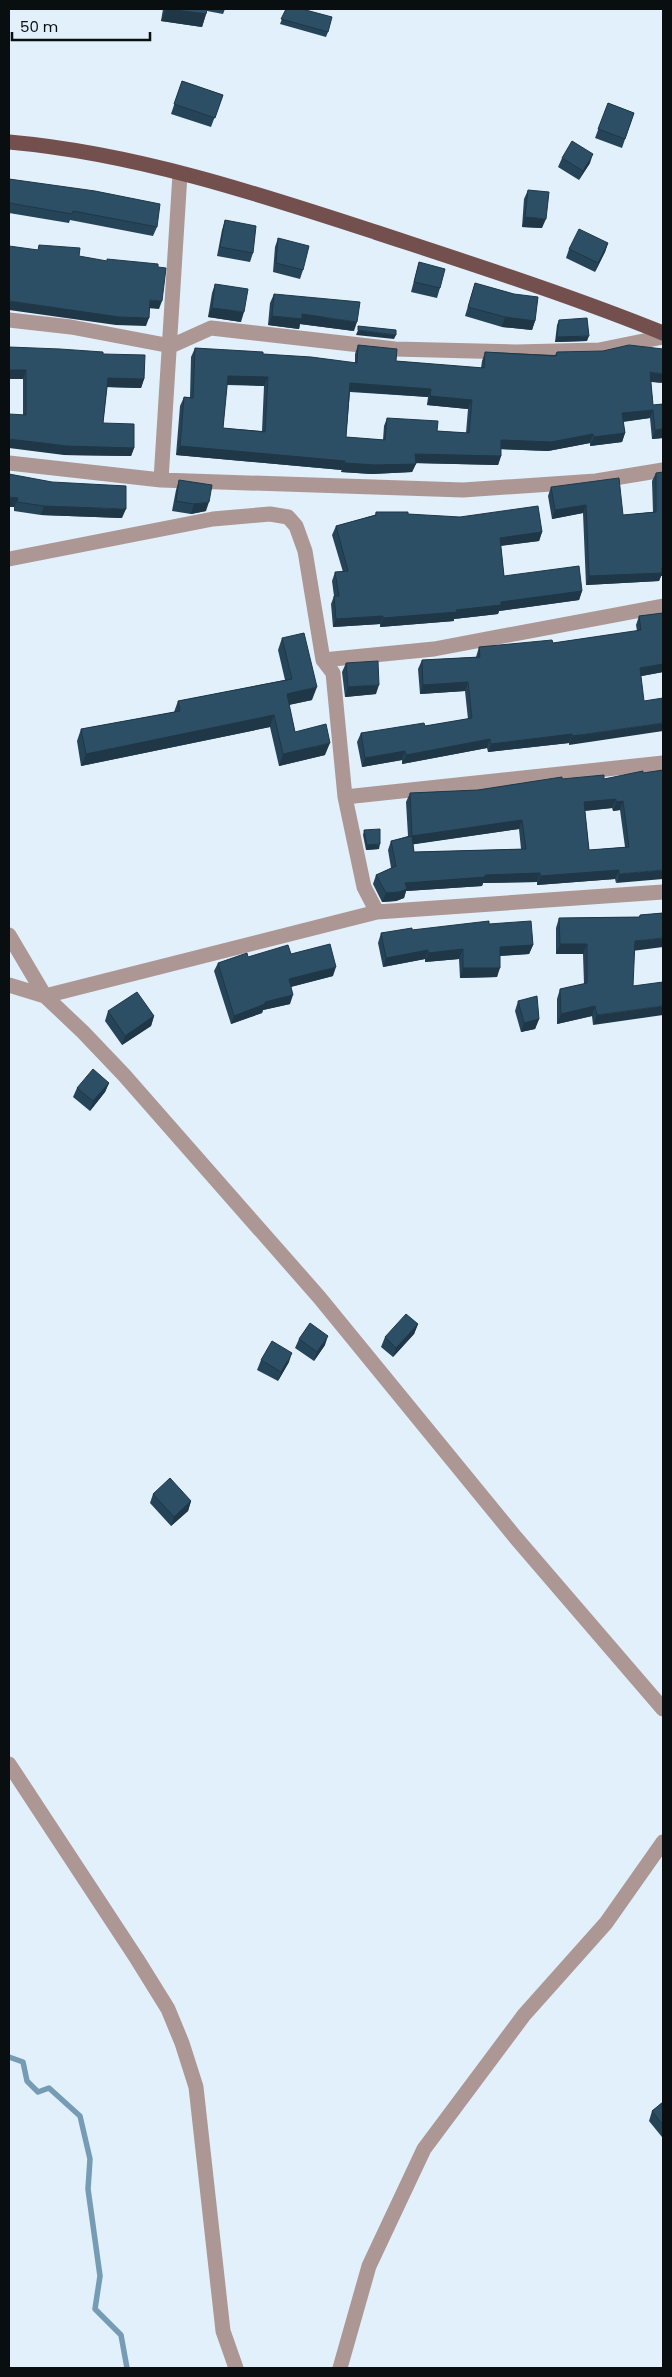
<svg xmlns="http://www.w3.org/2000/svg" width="672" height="2377" font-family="Poppins,sans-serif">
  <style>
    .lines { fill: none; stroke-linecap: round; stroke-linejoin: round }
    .stream { stroke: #769cb5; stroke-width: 5.5 }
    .minor { stroke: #ac9795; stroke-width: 15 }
    .major { stroke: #73504d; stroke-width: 15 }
    .wall { fill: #264458; fill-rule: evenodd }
    .shaded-wall { fill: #1f3747 }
    .building { fill: #2c4f66; stroke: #1f3747; fill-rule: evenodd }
  </style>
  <rect width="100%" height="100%" fill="#e1f0fb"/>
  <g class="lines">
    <path class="stream" d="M9,2057l14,5 4,19 11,11 11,-4 31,28 10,43 -2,30 12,87 -5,33 26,26 6,33"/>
    <path class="minor" d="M9,320l62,7 100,19 40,-18 184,21 120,3 84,-2 64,-13
      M9,463l152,17 302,10 133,-9 67,-11
      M161,480l19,-306
      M9,559l204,-40 57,-5 18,3 8,9 9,25 18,109 10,13 12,124 19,90 13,25 286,-20
      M323,660l111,-11 229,-43
      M345,797l318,-34
      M9,935l36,61 332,-84
      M9,985l36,11 38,36 41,43 195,222 197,241 147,171
      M9,1764l128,195 31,50 14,34 14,44 27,244 13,37
      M340,2368l29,-102 55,-117 100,-134 82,-92 57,-81"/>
    <path class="major" d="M9,142c125,11 247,51 366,90 97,32 194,63 288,101"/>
  </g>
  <path class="wall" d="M163,9h62l-2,5 -16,-3 -5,16 -41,-6z
    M286,9l42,23 -2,5 -46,-13z
    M182,81l41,14 -12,32 -40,-13z
    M608,103l26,10 -12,35 -27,-10z
    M562,158l28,5 -11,17 -21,-13z
    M9,179l148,48 -4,9 -83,-16 -1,3 -60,-10z
    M528,190l14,38 -20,-1 2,-28z
    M225,220l28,33 -3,9 -33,-6 5,-26z
    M278,238l25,32 -3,9 -27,-7 2,-25z
    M608,243l-3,9 -10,20 -29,-14 3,-9z
    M419,262l21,26 -3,10 -26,-6z
    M475,283l60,38 -3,9 -30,-3 -37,-11z
    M215,284l26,38 -33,-5 4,-24z
    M274,294l80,37 -54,-7 -1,5 -31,-4 2,-22z
    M559,320l28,21 -32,1 2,-17z
    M358,345l38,16 85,7 1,-7 3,-9 70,3 2,-3 106,31 -12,-1 2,23 10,-1v34l-11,1 -2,-21 -27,4 2,11 -3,9 -32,4v-3l-42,8 -47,-2v7l-3,9 -82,-2 -4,9 -40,2 -31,-2 1,-2 -166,-15 4,-49 4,-9h6l1,-40 4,-9 68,6 92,9v-9zM227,385l37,1 -2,45 -39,-3zM350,392l78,5 -1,8 41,4 -2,24 -29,-2 -50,-13 -3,8 -1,14 -37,-3z
    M9,347l94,7 41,25 -3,9 -34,-1 -4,36 31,25 -3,8 -67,-1 -41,-40v-36h-14z
    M656,473l5,103 -2,5 -73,4 -3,-72 -31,6 -4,-23 3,-9 72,28 30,-3 -1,-31z
    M9,474l113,44 -81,-3 -27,-4v-4z
    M179,480l27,31 -15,3 -19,-3 4,-21z
    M376,512l32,2 134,18 -3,9 -38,5 3,30 78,15 -3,9 -80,11 -1,3 -44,5v2l-74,6v-3l-47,3 -2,-23 3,-8 -2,-15 3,-9h8l-11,-37 4,-9 39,-11z
    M663,613v59l-22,4 -72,69v-2l-81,9 -1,-4 -85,16v-4l-40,7 -5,-25 4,-9 64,-7 43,-7 -3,-28 -45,3 -2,-25 4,-9 54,-3 3,-10 74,-4 84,-12 -1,-6 3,-9z
    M282,638l30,62 -23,5 6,27 30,23 -46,11 -9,-39 -189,39 -4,-25 4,-12 93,-17 4,-11 107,-21 -7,-30z
    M346,663l30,31 -31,3 -3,-25z
    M663,770l-47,113 -1,-4 -78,6v-3l-54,1 -1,3 -76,5 -2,7 -8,3 -14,1 -9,-18 3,-9 15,-7 -3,-18 3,-9 17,-5 -2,-34 4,-9 68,-3 84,-11h42zM612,808l1,3 7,-1 5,37 -36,3 -4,-39zM519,829l2,20 -107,3 -1,-8z
    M364,830l15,19 -13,1 -3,-15z
    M663,913l-28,37 -42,75 -1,-9 -35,8v-25l3,-10 24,-5 -1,-30h-27v-26l3,-10 80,-1 1,-2z
    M489,924l44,21 -4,9 -29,2 -3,21 -37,1 -1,-19 -34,3v-3l-42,8 -5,-24 3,-10 31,-3z
    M291,954l42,22 -42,11 -1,17 -27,6 -1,3 -31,11 -17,-53 4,-8 30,-6z
    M518,1001l21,18 -4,10 -14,3 -6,-21z
    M108,1011l46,5 -3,10 -29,19 -17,-24z
    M109,1083l-4,9 -15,19 -17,-14 4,-9z
    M418,1324l-4,10 -21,23 -12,-10 4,-10z
    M299,1339l26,6 -11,16 -19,-13z
    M261,1360l28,2 -11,19 -21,-11z
    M153,1494l38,7 -3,10 -17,15 -21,-23z
    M663,2102v35h-1l-13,-16 3,-10z"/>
  <path class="shaded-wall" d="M166,9l40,5 -4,13 -41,-6z
    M593,154l-3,9 -11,17 4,-9z
    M525,217l21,2 -4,9 -20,-1z
    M608,243l-3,9 -10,20 3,-9z
    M150,300l12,1 -3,8 -12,-1z
    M9,301l140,17 -3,8 -30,-1 -107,-15z
    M212,308l32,4 -3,10 -33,-5z
    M302,314l55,8 -3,9 -54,-7 -1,5 -31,-4 4,-9z
    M505,317l30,4 -3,9 -30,-3z
    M358,330l38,5 -2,4 -38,-4z
    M589,336l-2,5 -32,1 2,-5z
    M9,370h17l-3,9h-14z
    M650,372l13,2v9l-16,-2z
    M228,376l40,1 -4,9 -39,-2z
    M108,378l36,1 -3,9 -36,-1z
    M350,383l81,6 -3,8 -81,-6z
    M430,396l42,4 -4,9 -41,-4z
    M653,410l-3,8 -31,4 3,-9z
    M663,429v9l-11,1 3,-9z
    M625,433l-3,9 -32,4 4,-9z
    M593,434l-3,9 -42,8 -51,-2 4,-9z
    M9,439l125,9 -3,8 -67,-1 -55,-7z
    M180,446l165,15 -3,9 -166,-15z
    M415,454l86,2 -3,9 -86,-2z
    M345,463l71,1 -4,8 -40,2 -31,-2z
    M9,497l9,1 -4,9h-5z
    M209,502l-3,9 -15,3 3,-10z
    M586,505l-3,8 -31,6 3,-9z
    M44,506l82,3 -4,9 -81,-3z
    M542,532l-3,9 -42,5 3,-8z
    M663,567v9h-2l-2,5 -73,4 3,-9z
    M582,591l-3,9 -80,11 -1,3 -44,5v2l-74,6 3,-9 73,-8 45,-8z
    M383,616l-3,8 -47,3 3,-8z
    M663,664v8l-26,5 3,-9z
    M468,682l-3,9 -45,3 3,-9z
    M379,685l-3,9 -31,3 3,-10z
    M317,687l-5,13 -29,6 4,-12z
    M274,715l-4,12 -189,39 5,-12z
    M663,723v8l-94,14 3,-9z
    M572,734l-3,9 -81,9 3,-8z
    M490,739l-3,9 -85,16 4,-9z
    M330,743l-5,12 -46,11 4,-12z
    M405,751l-3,9 -40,7 3,-9z
    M616,799l-4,9 -31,3 3,-9z
    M623,801l-3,9 -7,1 3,-9z
    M522,820l-3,9 -110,16 3,-9z
    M380,844l-1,5 -13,1 1,-5z
    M619,870l-4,9 -78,6 3,-9z
    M663,870v9l-47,4 3,-9z
    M540,873l-3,9 -54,1 -1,3 -76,5 -2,7 -8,3 -14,1 4,-9 19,-10 80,-8z
    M663,938v9l-31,4 3,-10z
    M560,944h27l-4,10h-27z
    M533,945l-4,9 -32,2 3,-9z
    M463,949l-4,10 -34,3 3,-9z
    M428,950l-3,9 -42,8 3,-9z
    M336,967l-3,9 -47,12 3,-9z
    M463,968h37l-3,9 -37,1z
    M293,995l-3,9 -27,6 -1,3 -31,11 3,-8 31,-14z
    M595,1006l-3,10 -35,8 4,-10z
    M663,1006v9l-70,10 4,-10z
    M154,1016l-3,10 -29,19 3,-9z
    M539,1019l-4,10 -14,3 3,-9z
    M109,1083l-4,9 -15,19 3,-10z
    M418,1324l-4,10 -21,23 3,-9z
    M328,1336l-3,9 -11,16 3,-9z
    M292,1353l-3,9 -11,19 3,-9z
    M191,1501l-3,10 -17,15 3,-9z"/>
  <path class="building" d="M168,9h39l-1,5z
    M286,9h16l30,8 -4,15 -47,-13z
    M182,81l41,14 -8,23 -41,-14z
    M608,103l26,10 -9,26 -27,-10z
    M572,141l21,13 -10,17 -21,-13z
    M9,179l86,12 65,13 -3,23 -84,-16 -1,3 -63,-11z
    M528,190l21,2 -3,27 -21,-2z
    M225,220l31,6 -3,27 -33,-6z
    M579,229l29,14 -10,20 -29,-14z
    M278,238l31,8 -6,24 -27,-7z
    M39,245l41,3 -1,8 28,5v-2l51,5v3l8,1 -4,33 -12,-1 -1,18 -30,-1 -110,-16v-55l29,4z
    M419,262l26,7 -5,19 -26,-6z
    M475,283l39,11 24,3 -3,24 -30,-4 -37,-10z
    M215,284l33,5 -4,23 -32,-4z
    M274,294l86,8 -3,20 -55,-8v5l-30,-3z
    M587,318l2,18 -32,1 2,-17z
    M358,326l38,4v5l-38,-5z
    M358,345l39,4 -1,12 88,7 1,-16 71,4 1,-4 46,-1 26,-6 34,4v25l-13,-2 3,33 10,-1v25l-8,1 -2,-20 -31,3 3,20 -31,4 -1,-3 -42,8 -50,-2v16l-86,-2 1,10 -41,1 -30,-2v-2l-165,-15 4,-49 9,1 2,-50 68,4v2l48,3 46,6zM228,376l40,1 -3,55 -42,-4zM350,383l81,6 -1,7 42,4 -3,33 -32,-2 1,-10 -51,-3 -2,22 -39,-3z
    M9,347l51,2 43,3v2l42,1 -1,24 -36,-1 -5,45 31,1v24l-67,-2 -58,-7v-25l17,1v-45h-17z
    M663,472v95l-1,1v5l-73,3 -3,-71 -31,5 -4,-23 68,-9 4,37 33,-3v-39z
    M9,474l43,8 74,4v23l-82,-3 -27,-4 1,-4 -9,-1z
    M179,480l33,5 -3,17 -15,2 -18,-3z
    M538,506l4,26 -42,6 4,38 75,-10 3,25 -81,11v3l-45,5 1,2 -74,6v-2l-47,3 -2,-23h5l-4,-24 13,-1 -12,-45 40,-11v-3h32v2l52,3z
    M663,613v51l-23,4 4,33 19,-3v25l-91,13v-2l-81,10 -1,-5 -84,16 -1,-4 -40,7 -4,-25 63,-10 1,3 47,-8 -4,-36 -45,3 -1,-25 58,-3 -1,-10 73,-7 1,3 88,-13 -2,-14z
    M304,633l13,54 -30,7 8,38 31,-8 4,19 -47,11 -9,-39 -188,39 -5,-25 99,-18 -2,-10 114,-22 -10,-41z
    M378,661l1,24 -31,2 -2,-24z
    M663,770v100l-44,4v-4l-79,6v-3l-55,2v2l-80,6 2,6 -8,3 -13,1 -10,-18 20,-9 -5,-25 21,-5 -2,-43 68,-3 84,-13v2l42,-4v4l39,-8v2zM616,799v3l7,-1 6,46 -40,3 -5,-48zM522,820l4,29 -112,3 -2,-16z
    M380,829v15l-13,1 -3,-15z
    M663,913v25l-28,3 -2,45 30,-4v24l-66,9 -2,-9 -34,8 -1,-25 27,-6v-39h-27l-1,-26 81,-1v-2z
    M489,921v3l42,-3 2,24 -33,2v21h-37v-19l-35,4v-3l-42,8 -5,-25 31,-5v2z
    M330,944l6,23 -47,12 4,16 -28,7v2l-31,12 -16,-53 29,-10 1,4 40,-12 3,9z
    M137,992l17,24 -29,20 -17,-25z
    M537,996l2,23 -15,4 -6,-22z
    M93,1069l16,14 -16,18 -16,-13z
    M406,1314l12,10 -22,24 -11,-11z
    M310,1323l18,13 -11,16 -18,-13z
    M272,1341l20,12 -11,19 -20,-12z
    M170,1478l21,23 -17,16 -21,-23z
    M663,2102v23l-11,-14z"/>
  <rect width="672" height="2377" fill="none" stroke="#090e11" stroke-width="20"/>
  <path d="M12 32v8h138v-8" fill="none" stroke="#090e11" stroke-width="2.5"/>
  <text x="20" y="32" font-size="15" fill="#090e11" stroke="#e1f0fb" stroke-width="4" paint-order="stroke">50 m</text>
</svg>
